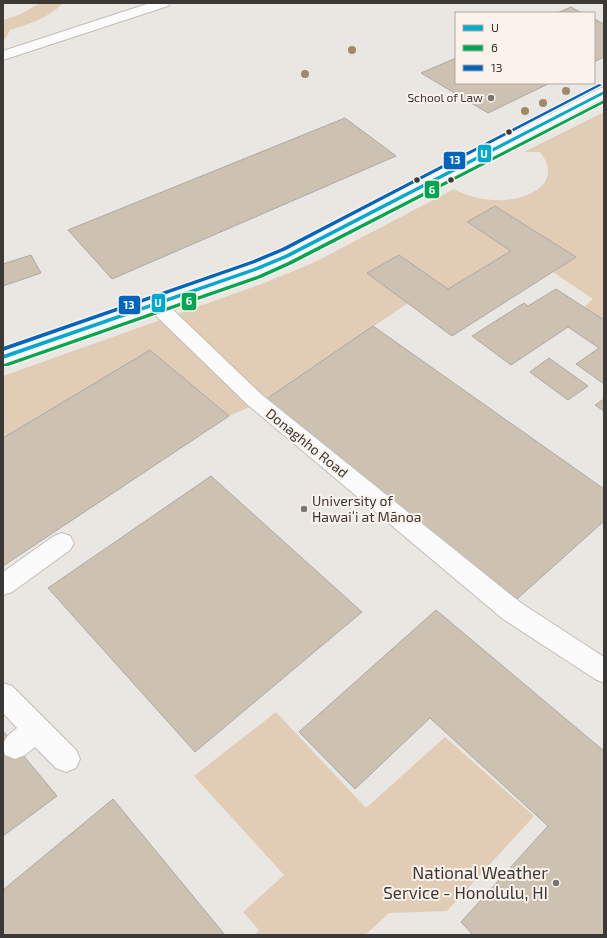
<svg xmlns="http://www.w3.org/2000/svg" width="607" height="938" font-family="'Exo 2',sans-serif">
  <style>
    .green { fill: #e1cdb5 }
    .building { fill: #cdc1b2; stroke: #aca9a6 }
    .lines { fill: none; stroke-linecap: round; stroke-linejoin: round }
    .minor-casing { stroke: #c1bebb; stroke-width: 2 }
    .minor { fill: #fcfbfb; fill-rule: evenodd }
    .bus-1-casing { stroke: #fbf3eb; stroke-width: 3 }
    .bus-2-casing { stroke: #fbf3eb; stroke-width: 3 }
    .bus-3-casing { stroke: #fbf3eb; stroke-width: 3 }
    .bus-1 { fill: #00a9ce; fill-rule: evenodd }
    .bus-2 { fill: #00a651; fill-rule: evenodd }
    .bus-3 { fill: #0065bd; fill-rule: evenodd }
    .tree { fill: #9f8968 }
    .poi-dot { fill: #787572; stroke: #fbf3eb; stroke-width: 1.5 }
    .bus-dot { fill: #3b3835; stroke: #fbf3eb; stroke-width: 1.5 }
    .labels { text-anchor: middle; stroke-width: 4; stroke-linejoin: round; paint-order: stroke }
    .far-poi-label { font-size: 12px; fill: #3b3835; stroke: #fbf3eb; text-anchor: end }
    .street-label { font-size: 14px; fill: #3b3835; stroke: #fbf3eb }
    .poi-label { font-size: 14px; fill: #3b3835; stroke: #fbf3eb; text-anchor: start }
    .near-poi-label { font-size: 17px; fill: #3b3835; stroke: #fbf3eb; text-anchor: end }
    .line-badge { stroke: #fbf3eb; stroke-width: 1.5 }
    .badge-label { font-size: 11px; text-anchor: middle; font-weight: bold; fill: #fff }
  </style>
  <rect width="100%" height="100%" fill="#eae6e2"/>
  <path class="green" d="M40,3h23c-14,15 -34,21 -53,27l-5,9h-2v-19l16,-5z
    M604,112v208l-20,-13 9,-8 -40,-27 22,-15 -80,-51 -28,17 44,28 -63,38 -81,-16 41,30 -143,97 -36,16 -79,-66 -147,88v-62l256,-91 54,-22 141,-74c15,9 35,12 51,11 27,-2 58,-19 35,-48h-16z
    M276,712l90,96 79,-71 89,79 -87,95 -58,2 -24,22h-110l4,-5 -16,-18 41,-37 -90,-99z"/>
  <path class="building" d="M571,7l11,6h-25z
    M594,19l10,5v33l-10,5z
    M456,58v25h94l-62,30 -67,-40z
    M345,118l51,38 -284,123 -44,-49z
    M495,206l81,51 -124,79 -85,-63 32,-18 49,34 63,-38 -44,-29z
    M31,255l10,18 -38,13v-22z
    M556,289l48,31v64l-28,-20 23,-16 -31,-21 -57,38 -39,-29 52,-33 4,3z
    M373,326l231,163v32l-87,78 -252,-199z
    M150,350l79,66 -226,150v-128z
    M549,358l39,28 -20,14 -38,-28z
    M604,399v12l-9,-6z
    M211,476l151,136 -167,140 -147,-164z
    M436,610l168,141v184h-131l-12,-13 87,-96 -118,-108 -75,71 -56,-57z
    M3,731l54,65 -54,40z
    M113,799l112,136h-222v-45z"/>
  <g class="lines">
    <g class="minor-casing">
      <path id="minor" d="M150,3h20l-2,3 -165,54v-9z
        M604,87v11l-311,162 -31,13 -93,33 93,89 259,208 83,54v26l-9,-4 -92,-60 -255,-214 -96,-93 -149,52v-14l247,-85 31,-13 318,-163z
        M62,533l8,3 4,7 -4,7 -58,42 -9,3v-23l51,-36z
        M3,683l9,3 64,64 4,9 -4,9 -10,4 -10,-4 -21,-21 -10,8 -10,4 -10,-4c-5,-14 2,-19 12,-27l-14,-15z"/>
    </g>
    <use href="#minor" class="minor"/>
    <g class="bus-1-casing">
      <path id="bus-1" d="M604,91v3l-315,163 -31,13 -255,89v-4l251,-87 31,-13z"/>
    </g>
    <g class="bus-2-casing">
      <path id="bus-2" d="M604,100v3l-312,161 -31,14 -253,88h-4l-1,-1 1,-1 253,-88 31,-14z"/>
    </g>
    <g class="bus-3-casing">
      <path id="bus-3" d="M599,84l3,1 -316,165 -31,13 -252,88v-4l248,-86 31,-13z"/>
    </g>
    <use href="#bus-1" class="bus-1"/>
    <use href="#bus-2" class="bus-2"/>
    <use href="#bus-3" class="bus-3"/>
  </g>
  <g class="tree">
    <circle cx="352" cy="50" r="4"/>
    <circle cx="305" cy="74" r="4"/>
    <circle cx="566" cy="91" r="4"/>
    <circle cx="543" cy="103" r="4"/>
    <circle cx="525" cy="111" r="4"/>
  </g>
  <g class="poi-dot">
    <circle cx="491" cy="98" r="4"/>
    <circle cx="304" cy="509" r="4"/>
    <circle cx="556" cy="883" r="4"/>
  </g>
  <g class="bus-dot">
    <circle cx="509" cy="132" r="3.5"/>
    <circle cx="417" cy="180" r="3.5"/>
    <circle cx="451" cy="180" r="3.5"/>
  </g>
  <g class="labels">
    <g class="far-poi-label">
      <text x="483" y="102">School of Law</text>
    </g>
    <g class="street-label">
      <text transform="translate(307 443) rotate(39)" y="5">Donaghho Road</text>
    </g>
    <g class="poi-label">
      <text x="312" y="506">University of<tspan x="312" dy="16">Hawaiʻi at Mānoa</tspan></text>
    </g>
    <g class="near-poi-label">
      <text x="548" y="879">National Weather<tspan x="548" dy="20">Service - Honolulu, HI</tspan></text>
    </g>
  </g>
  <g class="line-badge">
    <rect x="477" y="144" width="15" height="19" rx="4" fill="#00a9ce"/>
    <rect x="443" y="151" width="23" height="19" rx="4" fill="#0065bd"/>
    <rect x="424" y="180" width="16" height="19" rx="4" fill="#00a651"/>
    <rect x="181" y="292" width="16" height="19" rx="4" fill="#00a651"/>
    <rect x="151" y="293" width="15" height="20" rx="4" fill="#00a9ce"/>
    <rect x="118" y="295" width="23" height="20" rx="4" fill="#0065bd"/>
  </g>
  <g class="badge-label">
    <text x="484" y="158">U</text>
    <text x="455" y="164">13</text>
    <text x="432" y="194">6</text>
    <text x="189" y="305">6</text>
    <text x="158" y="307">U</text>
    <text x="129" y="309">13</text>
  </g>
  <rect width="607" height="938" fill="none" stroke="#3b3835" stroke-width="8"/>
  <rect x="455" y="12" width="140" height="72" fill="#fbf3eb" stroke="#aea8a2"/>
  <rect x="463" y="25" width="20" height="6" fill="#00a9ce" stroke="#aea8a2"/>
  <text x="491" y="32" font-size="12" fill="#3b3835">U</text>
  <rect x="463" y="45" width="20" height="6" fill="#00a651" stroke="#aea8a2"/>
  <text x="491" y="52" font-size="12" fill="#3b3835">6</text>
  <rect x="463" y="65" width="20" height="6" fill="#0065bd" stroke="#aea8a2"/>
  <text x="491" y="72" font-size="12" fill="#3b3835">13</text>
</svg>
